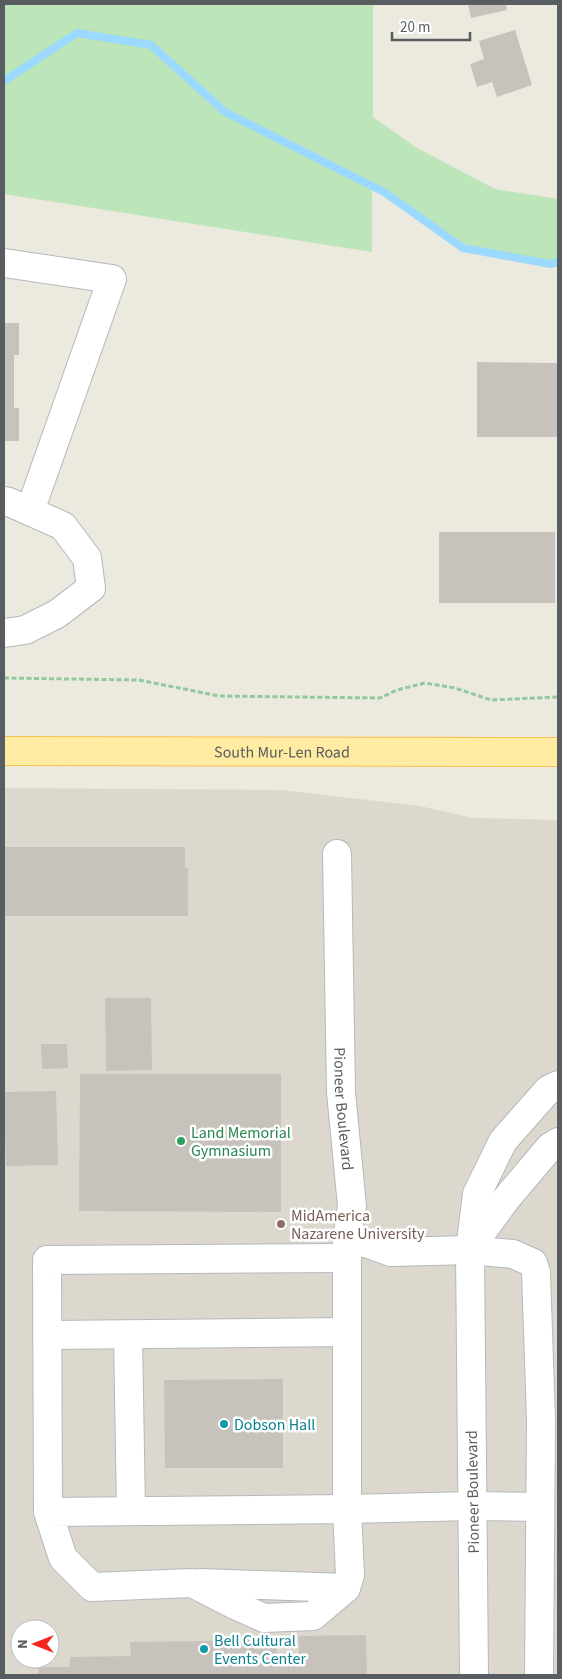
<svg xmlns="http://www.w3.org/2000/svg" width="562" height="1679" font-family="'Source Sans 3',sans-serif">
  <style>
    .education { fill: #dcd8ce; fill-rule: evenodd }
    .green { fill: #bce6b9 }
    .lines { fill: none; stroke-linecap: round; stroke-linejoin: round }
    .stream { stroke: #9cd9ff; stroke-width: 8 }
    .building { fill: #c7c3bc }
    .minor-casing { stroke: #b5b8bd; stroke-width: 30 }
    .major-casing { stroke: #f9bf4c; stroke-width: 30 }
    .path { stroke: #92c89e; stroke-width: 3; stroke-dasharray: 5 2.5; stroke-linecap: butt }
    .minor { stroke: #fff; stroke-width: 28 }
    .major { stroke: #ffeba1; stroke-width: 28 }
    .leisure-dot { fill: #2e9e5b; stroke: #fff; stroke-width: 2 }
    .education-dot { fill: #8d6e63; stroke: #fff; stroke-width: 2 }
    .culture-dot { fill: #0f9aa8; stroke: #fff; stroke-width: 2 }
    .labels { text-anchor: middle; stroke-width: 5; stroke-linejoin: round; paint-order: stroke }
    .street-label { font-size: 16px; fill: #585d61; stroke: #fff }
    .leisure-label { font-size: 16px; fill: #27864d; stroke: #fff; text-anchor: start }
    .education-label { font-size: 16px; fill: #785e54; stroke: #fff; text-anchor: start }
    .culture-label { font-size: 16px; fill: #0d838f; stroke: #fff; text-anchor: start }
  </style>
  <rect width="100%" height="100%" fill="#ece9df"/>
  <path class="education" d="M4,788l277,2 139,16 53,12 85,2v855h-554zM20,1629h30v30h-30z"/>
  <path class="green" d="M4,4h369v113l44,31 78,41 63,10v63l-8,2 -87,-16 -79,-56 -12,-6v66l-368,-58z"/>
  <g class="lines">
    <path class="stream" d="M4,81l73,-48 74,12 74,67 159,80 79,56 87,16 8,-2"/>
  </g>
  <path class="building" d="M468,4h38l1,6 -36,8z
    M515,30l17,55 -35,12 -5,-15 -15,5 -7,-23 14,-5 -5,-18z
    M4,323h15v32h-5v53h5v33h-15z
    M477,362l81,1v74h-81z
    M439,532h116v71h-116z
    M4,847h181v21h3v48h-184z
    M105,998h46l1,72 -46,1z
    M41,1044h26l1,24 -26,1z
    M80,1074h201v138l-202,-1z
    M56,1091l2,74 -52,1 -2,-74z
    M283,1379v89h-118l-1,-88z
    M366,1635l1,40h-328l-1,-8h32v-10l61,-1 -1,-14 147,-2v20l22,-1v-23z"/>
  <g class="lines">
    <g class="minor-casing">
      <g id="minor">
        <path d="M4,263l108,16 -82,232"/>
        <path d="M4,501l5,1 54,24 24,32 4,30 -34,26 -32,16 -21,3"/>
        <path id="s1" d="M337,854l4,238 11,114 -5,33 25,6 19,7 79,-2 43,4 20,9 3,9 5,149 -2,254"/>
        <path d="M347,1241v268l125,-3 68,1"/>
        <path d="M473,1244l33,-45 44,-52 8,-5"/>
        <path d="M47,1335l299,-3"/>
        <path d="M128,1335l3,176"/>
        <path d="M48,1512l15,46 29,29 100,-4 43,22 29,13 49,-2 33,-28 4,-13 -3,-66 -299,3 -1,-252 299,-2"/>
        <path d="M200,1583l146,5"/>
        <path d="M474,1675l-4,-425 7,-56 26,-53 45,-51 10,-5"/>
      </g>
    </g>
    <g class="major-casing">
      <g id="major">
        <path id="s2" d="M4,751l554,1"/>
      </g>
    </g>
    <path class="path" d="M4,678l135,2 80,16 161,2 17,-8 28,-7 30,5 36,12 67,-3"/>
    <use href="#minor" class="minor"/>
    <use href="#major" class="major"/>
  </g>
  <circle class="leisure-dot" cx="181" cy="1141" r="5"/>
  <circle class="education-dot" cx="281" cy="1224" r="5"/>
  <g class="culture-dot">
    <circle cx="224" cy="1424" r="5"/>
    <circle cx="204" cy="1649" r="5"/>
  </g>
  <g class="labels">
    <g class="street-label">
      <text dy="6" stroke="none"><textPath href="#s2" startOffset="278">South Mur-Len Road</textPath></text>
      <text dy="6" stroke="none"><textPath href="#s1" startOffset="255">Pioneer Boulevard</textPath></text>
      <text transform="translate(472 1492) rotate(-91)" y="6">Pioneer Boulevard</text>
    </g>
    <g class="leisure-label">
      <text x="191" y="1138">Land Memorial<tspan x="191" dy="18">Gymnasium</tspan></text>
    </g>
    <g class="education-label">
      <text x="291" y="1221">MidAmerica<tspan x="291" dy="18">Nazarene University</tspan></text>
    </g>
    <g class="culture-label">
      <text x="234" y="1430">Dobson Hall</text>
      <text x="214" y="1646">Bell Cultural<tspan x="214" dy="18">Events Center</tspan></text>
    </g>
  </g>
  <rect width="562" height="1679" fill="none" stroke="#585d61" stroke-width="10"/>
  <g transform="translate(35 1644) rotate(270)"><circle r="24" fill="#ffffff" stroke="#bcbec0"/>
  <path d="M0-4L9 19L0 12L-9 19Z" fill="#f2251f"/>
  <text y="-8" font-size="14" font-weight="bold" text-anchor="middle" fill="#585d61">N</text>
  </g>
  <path d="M392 32v8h78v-8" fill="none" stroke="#585d61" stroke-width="2.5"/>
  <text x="400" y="32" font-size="15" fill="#585d61" stroke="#ffffff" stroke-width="4" paint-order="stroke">20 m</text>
</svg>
